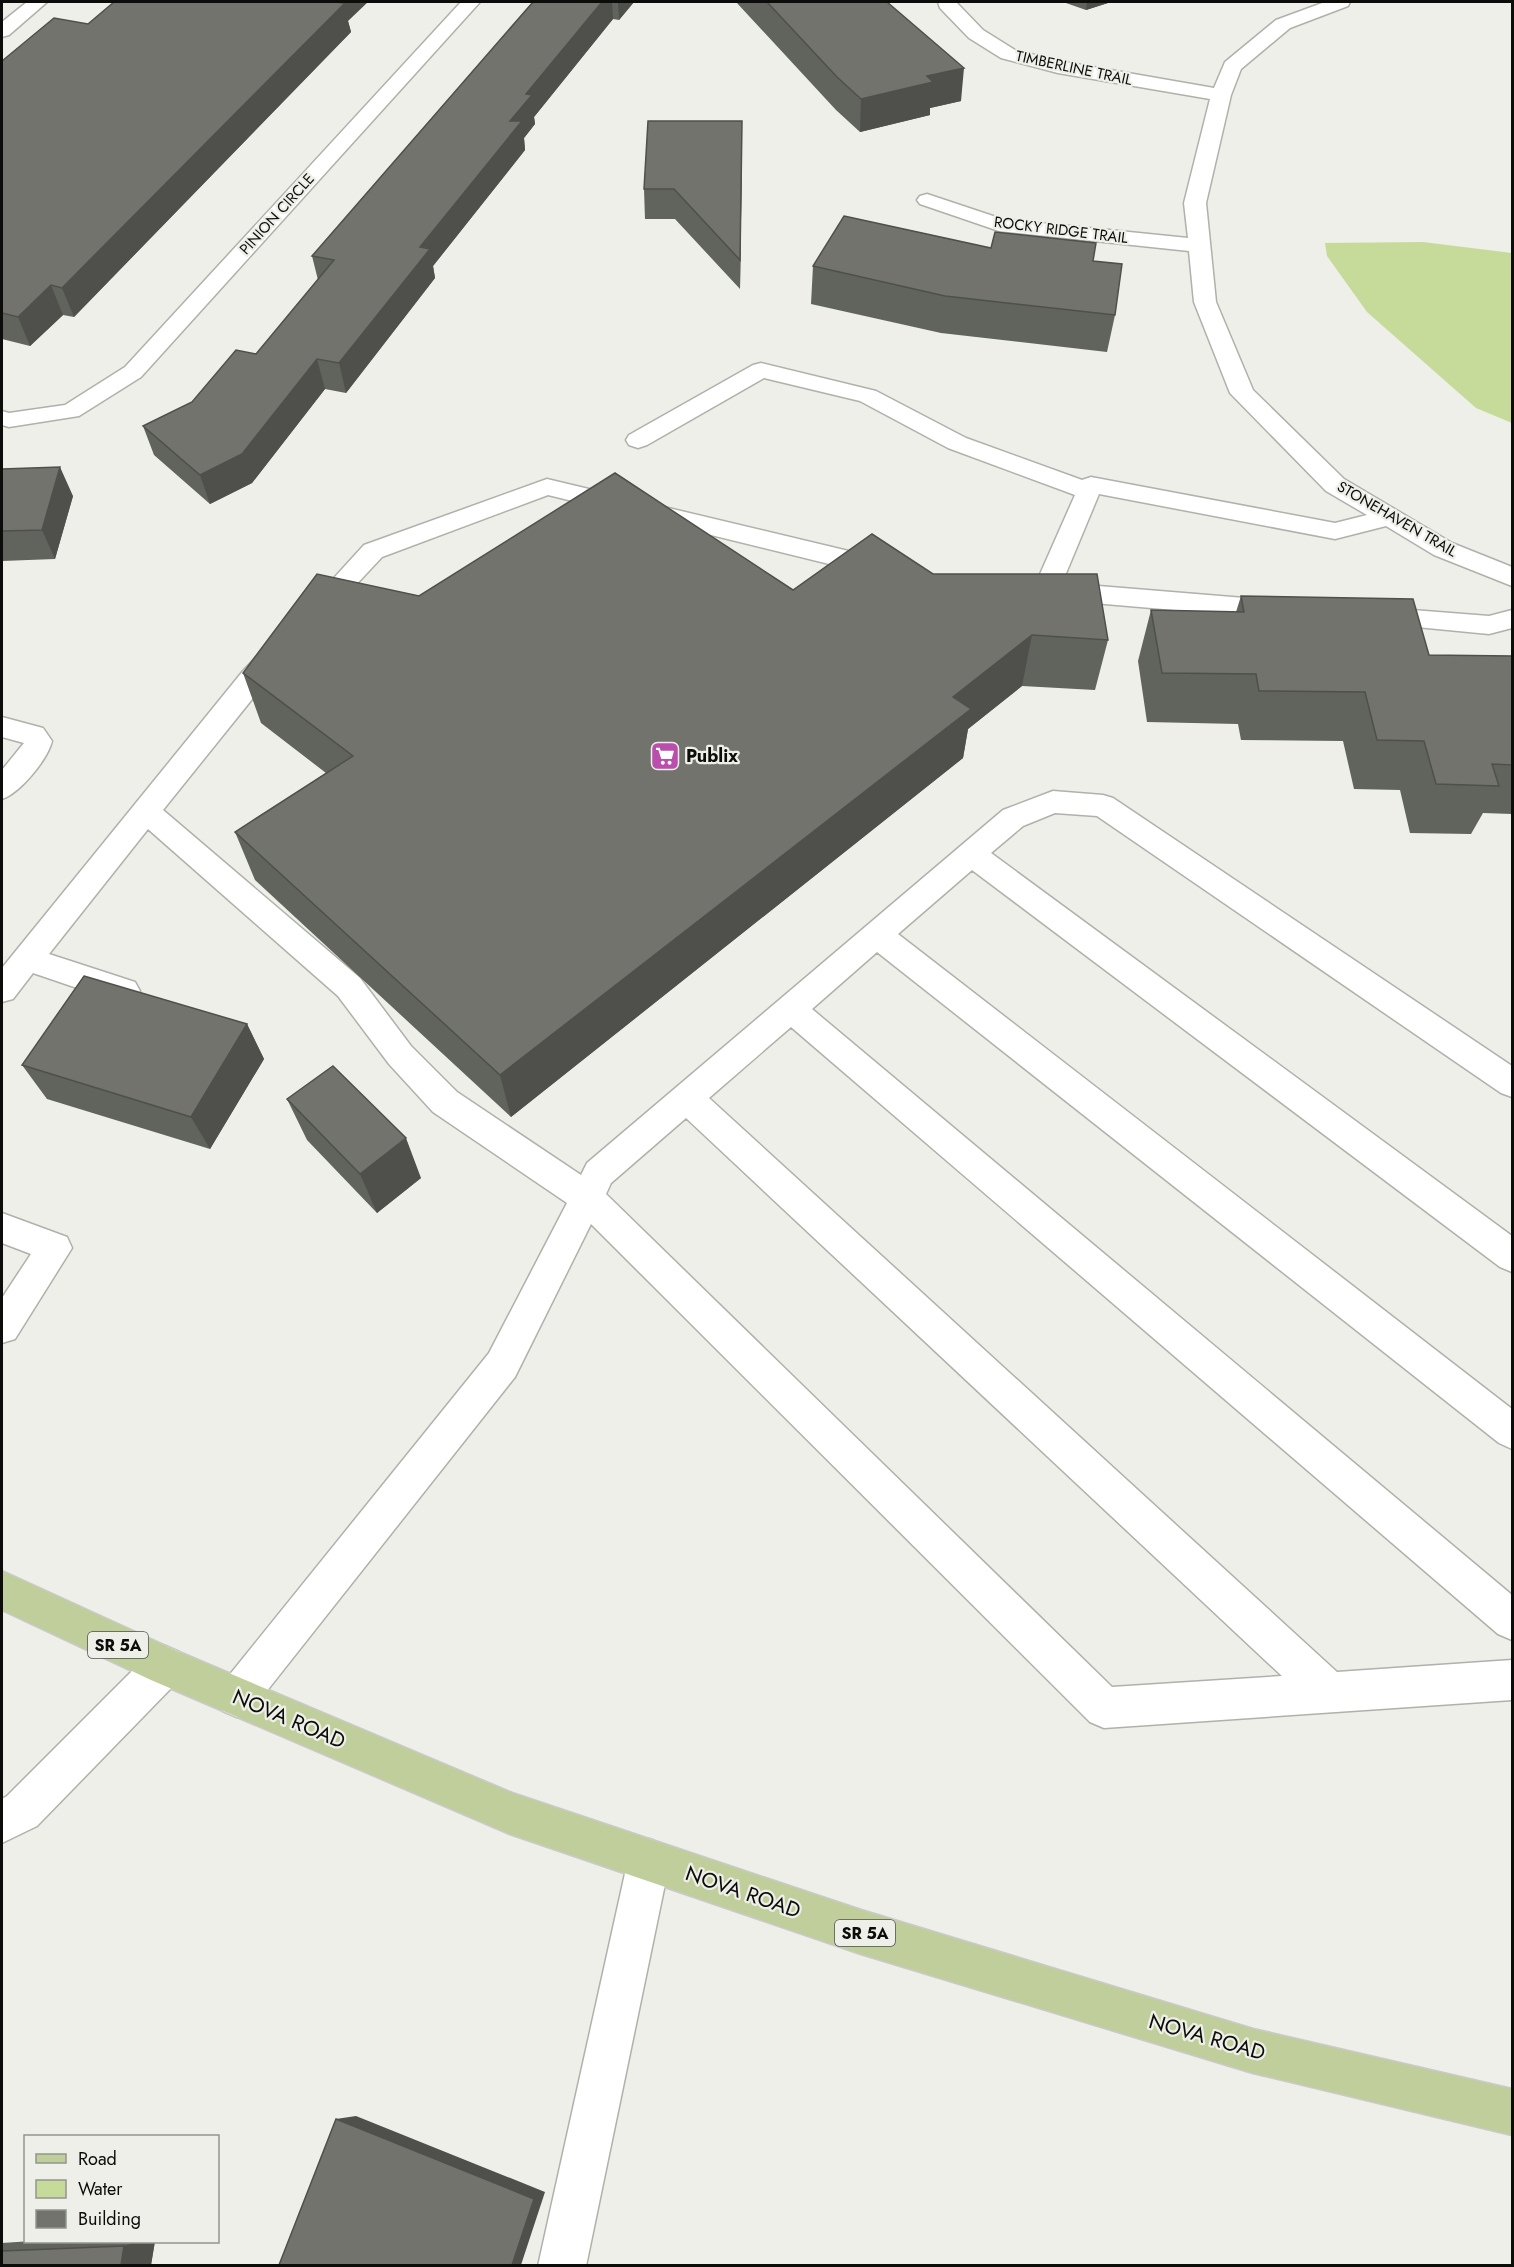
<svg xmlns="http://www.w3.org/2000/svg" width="1514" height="2267" font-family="Jost,sans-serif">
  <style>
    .water { fill: #c6db9a }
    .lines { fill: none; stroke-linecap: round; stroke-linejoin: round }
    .minor-casing { stroke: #afb1aa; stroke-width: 3 }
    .major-casing { stroke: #cacac9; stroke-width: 3 }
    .minor { fill: #fff; fill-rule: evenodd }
    .major { fill: #bfce9a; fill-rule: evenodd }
    .wall { fill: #61635d }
    .shaded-wall { fill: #4f504c }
    .building { fill: #71736c; stroke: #4f504c; stroke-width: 1.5 }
    .labels { text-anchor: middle; stroke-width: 4.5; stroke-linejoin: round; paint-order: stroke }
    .far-street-label { font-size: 15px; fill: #0c0d0a; stroke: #edefe8 }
    .shield { fill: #edefe8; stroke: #50514d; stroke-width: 1.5 }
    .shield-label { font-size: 16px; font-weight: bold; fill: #0c0d0a }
    .poi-label { font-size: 18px; font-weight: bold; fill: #0c0d0a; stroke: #edefe8; text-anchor: start }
    .near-street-label { font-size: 21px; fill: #0c0d0a; stroke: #edefe8 }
  </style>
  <rect width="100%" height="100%" fill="#edefe8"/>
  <path class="water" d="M1423,242l89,11v170l-36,-15 -109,-96 -40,-56 -2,-13z"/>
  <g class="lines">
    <g class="minor-casing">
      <path id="minor" d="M27,2h20l-38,33 -7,2v-15z
        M461,2h19l-339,375 -62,39 -70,11 -7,-2v-14l7,2 56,-8 60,-38z
        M938,2h18l27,28 32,20 44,11 155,27 11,-26 51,-42 49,-18h25l-2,4 -58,22 -49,41 -10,26 -25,108 10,99 37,88 91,89 108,64 60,24v19l-78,-31 -48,-29 -51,13 -236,-45 -37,89 219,18 9,3 4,6 -4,6 -9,3 -235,-20 -9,-3 -4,-6 42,-95 -127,-47 -88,-47 -96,-23 -117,67 -9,3 -9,-3 -3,-5 3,-5 124,-70 8,-2 115,28 90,47 116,42 9,-3 244,46 32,-8 -41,-24 -96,-98 -36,-91 -5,-51 -190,-20 -79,-27 -3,-4 3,-4 7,-2 75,25 186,19 -4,-35 26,-104 -152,-26 -57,-15 -32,-20 -29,-30z
        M547,479l335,80 9,3 4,6 -4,6 -9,3 -334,-82 -166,62 -58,62 -9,3 -9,-3 -4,-6 62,-68z
        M1374,607l115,9 23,-6v18l-23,6 -124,-12 -4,-6 4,-6z
        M277,643l9,2 4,7 -127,158 197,168 51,68 46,46 124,83 6,-12 416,-353 50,-19 50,4 10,3 399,268v31l-11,-4 -404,-277 -42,-3 -32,13 -32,27 521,383v36l-12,-5 -528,-397 -74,64 614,475v40l-13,-6 -622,-491 -65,57 700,586v45l-14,-6 -707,-607 -82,71 628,574 175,-12v40l-408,28 -14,-6 -499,-498 -76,153 -264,334 -14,6 -14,-6 -6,-14 6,-14 266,-330 78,-150 -134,-91 -44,-48 -51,-68 -190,-167 -99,125 86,28 5,9 -5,9 -11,4 -91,-31 -20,26 -11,3v-34l241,-297 25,-26zM686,1118l596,558 -170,11 -506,-493 5,-11z
        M2,717l41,11 9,13c-4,18 -32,52 -50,58v-29l22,-27 -22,-6z
        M2,1213l65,24 5,11 -57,91 -13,4v-45l29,-44 -29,-11z
        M165,1646l14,6 6,14 -6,14 -142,146 -35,17v-44l5,-3 144,-144z
        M649,1839l15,6 6,15 -84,406h-48l90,-406 6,-15z"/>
    </g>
    <g class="major-casing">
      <path id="major" d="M2,1571l177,81 333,141 349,117 392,119 259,60v46l-259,-62 -392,-119 -351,-120 -359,-154 -149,-70z"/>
    </g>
    <use href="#minor" class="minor"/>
    <use href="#major" class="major"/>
  </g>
  <path class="wall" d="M533,2h101l-15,18 -6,-1 -79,98 1,7 -11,14 1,12 -92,116 2,12 -89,115 -21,-4 -73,94 -42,21 -56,-49 -11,-29 49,-24 64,-48 62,-74 -6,-24z
    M736,2h151l74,99 -31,7v7l-70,17 -24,-22z
    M1063,2h48l-25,8z
    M348,21l3,11 -277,285 -11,-2 -33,31 -28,-7v-278l86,-37z
    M742,150l-2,139 -65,-70h-30l-1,-30z
    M991,248l102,13 22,54 -8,37 -166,-19 -130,-29 2,-38z
    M2,469l71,27 -18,63 -53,2z
    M933,574l175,66 -13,50 -73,-4 -54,43 -5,29 -452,359 -256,-237 -20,-48 91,-59 -65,-50 -18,-50 176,-77 374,-6z
    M1241,596l188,59 83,1v158l-29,-1 -12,21 -61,-1 -10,-43 -46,-1 -11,-48 -102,-1 -3,-16 -91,-2 -9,-61 13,-51 85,2z
    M247,1024l17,35 -54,90 -163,-50 -25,-34z
    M287,1099l134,79 -44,35 -70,-73z
    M32,2241h123l-4,24h-149v-22z"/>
  <path class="shaded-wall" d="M334,2h34l-20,19 3,11 -277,285 -12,-29z
    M602,2h10l1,17 -79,98 1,7 -11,14 1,12 -92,116 2,12 -89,115 -7,-30 81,-116 90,-126 16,-27z
    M618,2h16l-15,18z
    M1087,2h24l-25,8z
    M964,68l-3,33 -31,7v7l-70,17 1,-33 66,-23z
    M742,121v29l-2,139v-29z
    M51,285l12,30 -33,31 -12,-29z
    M317,359l8,30 -73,94 -42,21 -10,-29z
    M60,467l13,29 -18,63 -13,-29z
    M1032,635l-10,51 -54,43 -5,29 -452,359 -11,-42 453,-378z
    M247,1024l17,35 -54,90 -19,-32z
    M406,1138l15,40 -44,35 -17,-39z
    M356,2116l189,76 -24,73h-9l-176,-146z
    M140,2241h15l-4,24h-30l3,-19z"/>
  <path class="building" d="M114,2h220l11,1 -283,285 -11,-3 -33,32 -16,-4v-252l52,-43 34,6z
    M533,2h69l-76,92 6,1 -22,26h12l-102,126 10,2 -91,114 -22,-4 -75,95 -42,21 -57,-49 49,-24 44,-52 20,4 78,-94 -22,-4z
    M767,2h120l77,66 -37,8 6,6 -72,17 -24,-22z
    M648,121h94l-2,139 -66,-71h-30z
    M844,216l147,32 4,-16 101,11 -3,18 29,3 -7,51 -170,-19 -132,-30z
    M60,467l-18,63 -40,1v-62z
    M615,473l178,117 79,-56 61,40h164l11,66 -76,-5 -79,62 18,12 -471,366 -265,-243 118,-76 -110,-83 74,-99 102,22z
    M1241,596l172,3 16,56 83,1v109l-20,-1 7,22 -63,-2 -12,-43 -47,-1 -12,-48 -106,-1 -3,-17 -94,-1 -11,-63 93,2z
    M84,976l163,48 -56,93 -169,-52z
    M333,1066l73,72 -46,36 -73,-75z
    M336,2119l198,80 -22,66h-233z
    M124,2246l-3,19h-119v-14z"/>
  <defs>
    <g id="supermarket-square" transform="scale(1.5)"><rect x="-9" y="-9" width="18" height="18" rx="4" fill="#ba4ead" stroke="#edefe8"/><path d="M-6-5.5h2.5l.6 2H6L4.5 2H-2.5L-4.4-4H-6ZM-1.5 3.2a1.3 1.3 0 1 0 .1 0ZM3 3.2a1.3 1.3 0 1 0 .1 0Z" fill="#fff"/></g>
  </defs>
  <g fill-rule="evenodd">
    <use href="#supermarket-square" x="665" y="756"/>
  </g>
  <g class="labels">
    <g class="far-street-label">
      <text transform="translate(1074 68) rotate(12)" y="5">TIMBERLINE TRAIL</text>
      <text transform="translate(277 214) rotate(-48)" y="5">PINION CIRCLE</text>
      <text transform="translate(1061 230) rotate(7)" y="5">ROCKY RIDGE TRAIL</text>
      <text transform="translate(1397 519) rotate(30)" y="5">STONEHAVEN TRAIL</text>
    </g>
    <g class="shield">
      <rect x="88" y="1632" width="60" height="26" rx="4.5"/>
      <rect x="835" y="1920" width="60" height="26" rx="4.5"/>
    </g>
    <g class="shield-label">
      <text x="118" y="1651">SR 5A</text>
      <text x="865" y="1939">SR 5A</text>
    </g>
    <g class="poi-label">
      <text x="686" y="762">Publix</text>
    </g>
    <g class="near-street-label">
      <text transform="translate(289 1719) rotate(23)" y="7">NOVA ROAD</text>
      <text transform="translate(743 1892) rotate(19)" y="7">NOVA ROAD</text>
      <text transform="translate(1207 2037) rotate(16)" y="7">NOVA ROAD</text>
    </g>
  </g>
  <rect width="1514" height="2267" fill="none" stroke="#0c0d0a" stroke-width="6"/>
  <rect x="24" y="2135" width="195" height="108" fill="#edefe8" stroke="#93958f" stroke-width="1.5"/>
  <rect x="36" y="2154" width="30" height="9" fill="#bfce9a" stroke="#93958f" stroke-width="1.5"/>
  <text x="78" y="2165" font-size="18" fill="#0c0d0a">Road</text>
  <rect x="36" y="2180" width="30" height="18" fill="#c6db9a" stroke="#93958f" stroke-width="1.5"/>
  <text x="78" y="2195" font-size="18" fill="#0c0d0a">Water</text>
  <rect x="36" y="2210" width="30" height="18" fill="#71736c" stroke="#93958f" stroke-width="1.5"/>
  <text x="78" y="2225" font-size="18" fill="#0c0d0a">Building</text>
</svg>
